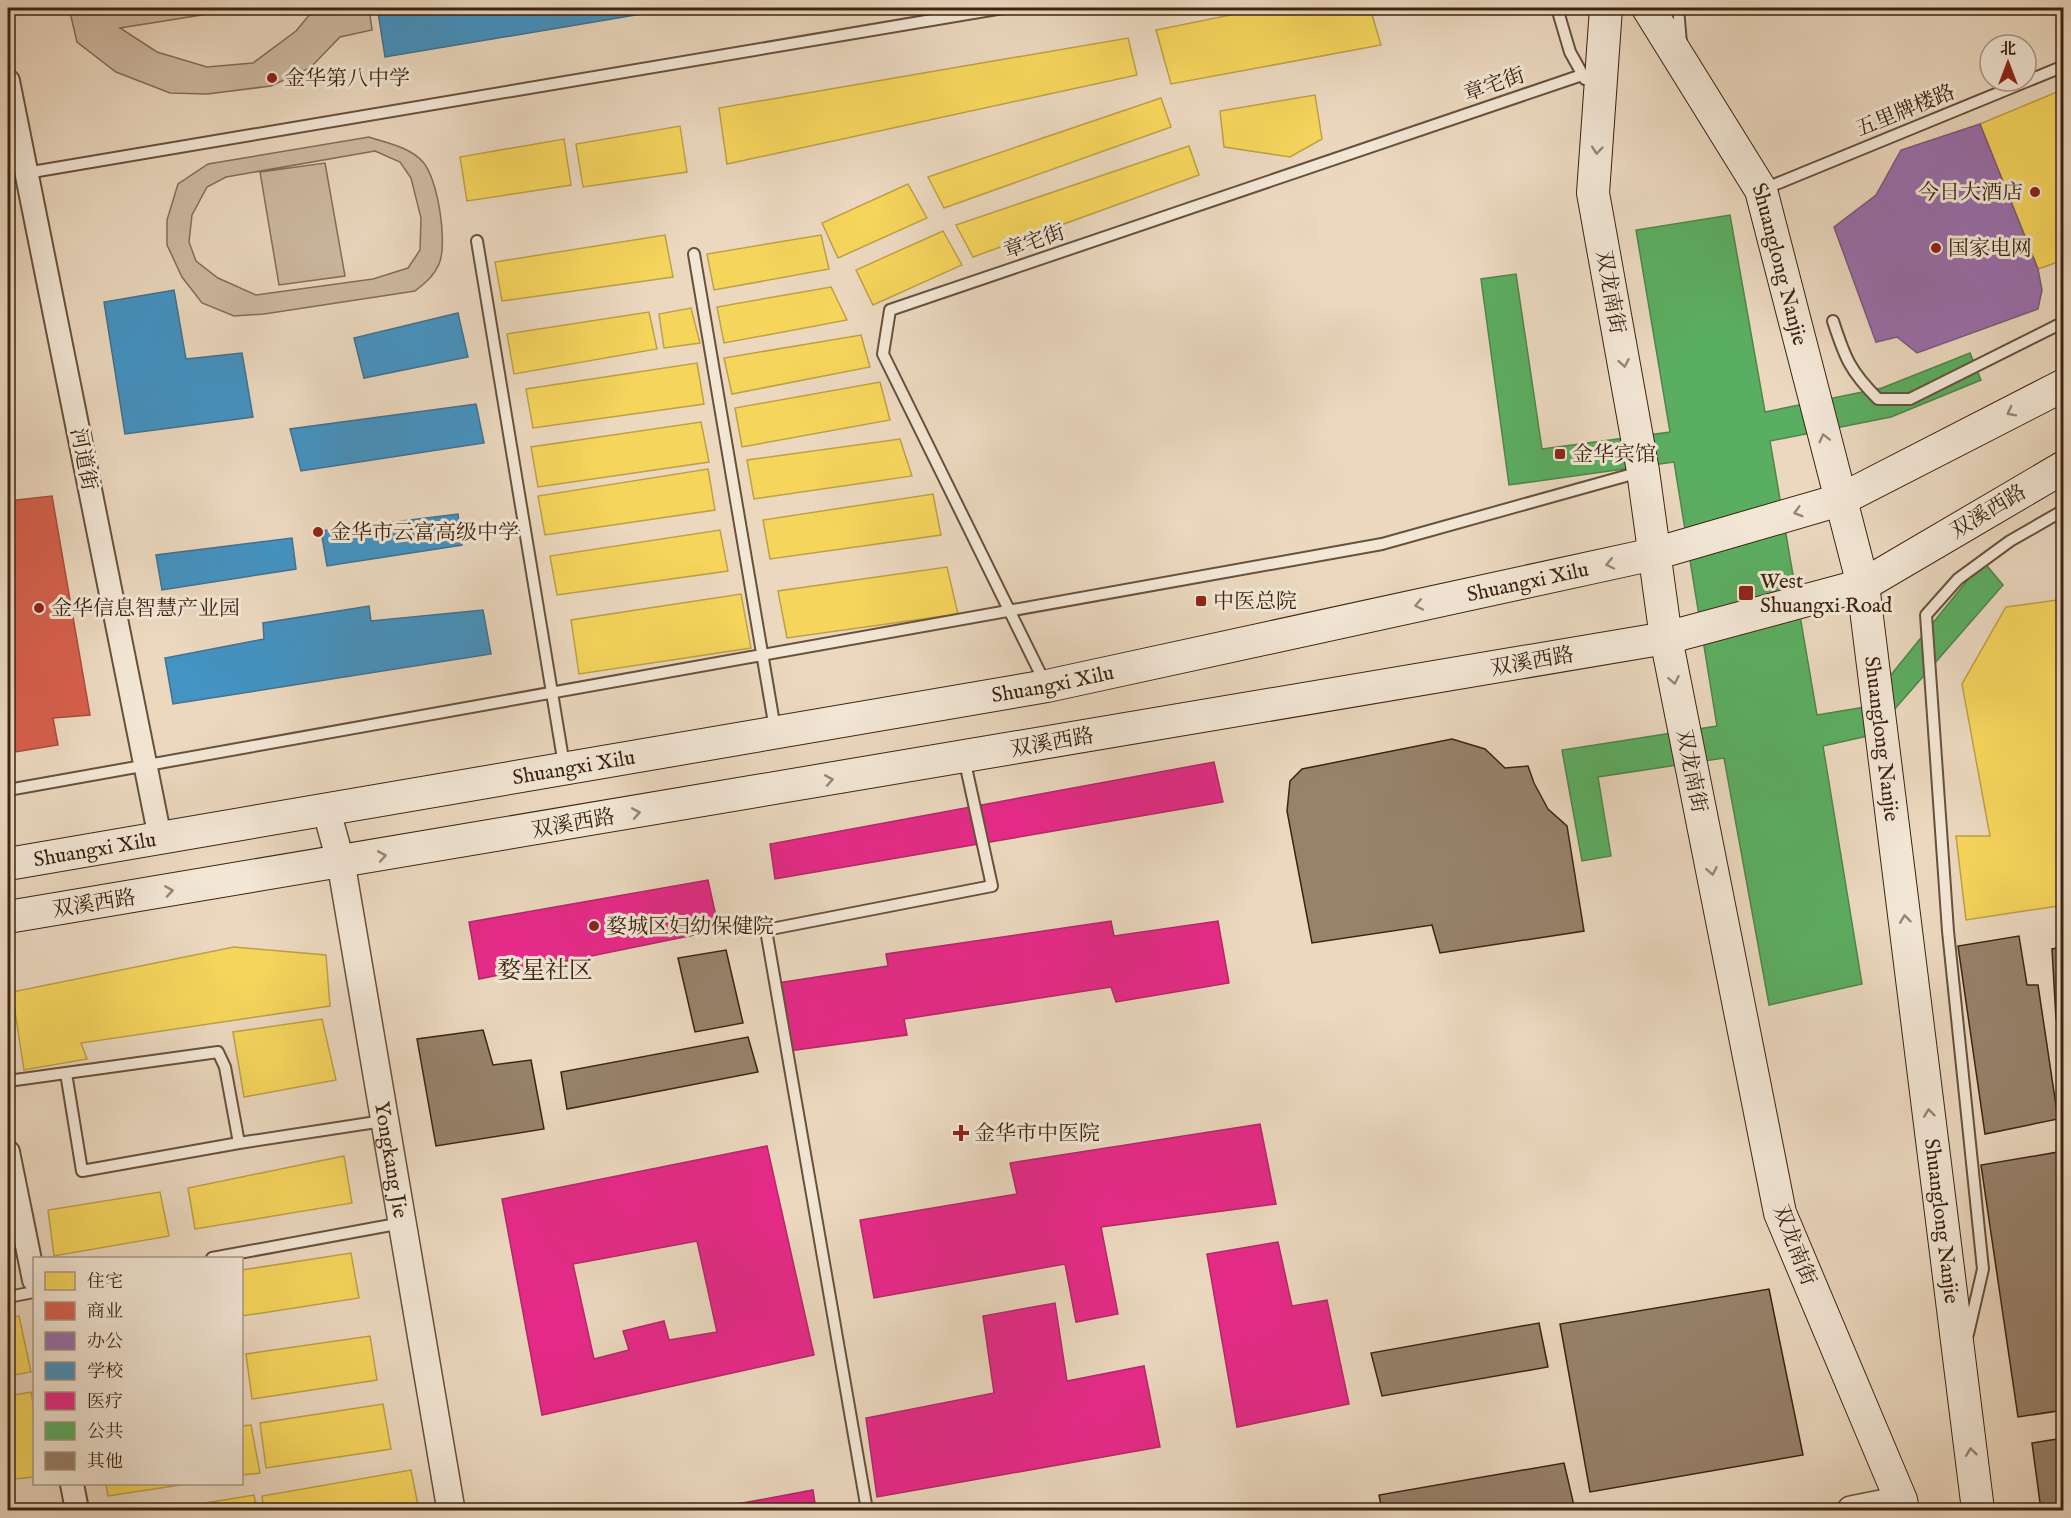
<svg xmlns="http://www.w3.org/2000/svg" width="2071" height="1518" font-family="'IM FELL English','Noto Serif SC',serif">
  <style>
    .green { fill: #cdb9a1; stroke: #846e59; stroke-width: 1.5; fill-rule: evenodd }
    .homes { fill: #f6d55c; stroke: #bea046; stroke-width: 1.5 }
    .shops { fill: #d6604d; stroke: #a84e3b; stroke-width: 1.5 }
    .offices { fill: #9970ab; stroke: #7d597d; stroke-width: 1.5 }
    .schools { fill: #4393c3; stroke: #41728e; stroke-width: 1.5 }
    .health { fill: #e7298a; stroke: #b42866; stroke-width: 1.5; fill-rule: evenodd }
    .public { fill: #5aae61; stroke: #518549; stroke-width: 1.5 }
    .building { fill: #97826b; stroke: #3c2411; stroke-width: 1.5 }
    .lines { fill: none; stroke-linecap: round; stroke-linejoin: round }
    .service-casing { stroke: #68513c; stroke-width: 14 }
    .minor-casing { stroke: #68513c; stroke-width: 26 }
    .tertiary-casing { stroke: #68513c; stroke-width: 30 }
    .secondary-casing { stroke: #3c2411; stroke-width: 34 }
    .service { stroke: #f2e6d5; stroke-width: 10 }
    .minor { stroke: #f2e6d5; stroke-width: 22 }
    .tertiary { stroke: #f2e6d5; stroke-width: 27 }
    .secondary { stroke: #f2e6d5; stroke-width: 32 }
    .oneway { stroke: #978573 }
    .poi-dot { fill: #8f2418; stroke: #f2e6d5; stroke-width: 2 }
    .labels { text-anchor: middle; stroke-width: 6; stroke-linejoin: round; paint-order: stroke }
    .poi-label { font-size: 21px; fill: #3c2411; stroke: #f2e6d5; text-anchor: start }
    .street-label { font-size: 21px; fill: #3c2411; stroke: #f2e6d5 }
    .quarter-label { font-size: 24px; fill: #3c2411; stroke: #f2e6d5 }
  </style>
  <rect width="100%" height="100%" fill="#ebd8bf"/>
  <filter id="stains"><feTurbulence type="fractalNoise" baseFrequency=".00333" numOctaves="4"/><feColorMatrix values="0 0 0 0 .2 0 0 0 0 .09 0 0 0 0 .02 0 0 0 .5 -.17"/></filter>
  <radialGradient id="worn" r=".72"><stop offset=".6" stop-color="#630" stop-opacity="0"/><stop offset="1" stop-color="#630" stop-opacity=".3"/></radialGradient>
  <path class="green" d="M69,8h177l-126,20 37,24 50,15 46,-4 43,-32 19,-23h54l3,22 -32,7 -30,31 -39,18 -64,8 -37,-1 -54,-21 -39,-30z
    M369,137c18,6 41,10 54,25 15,17 25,82 16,102 -5,12 -14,19 -24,27l-151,23 -30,2 -32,-13 -20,-26 -15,-32v-25l11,-36 30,-20zM375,151l25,11 11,16 10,40 -1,32 -12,18 -35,11 -117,16 -38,-17 -22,-17 -7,-19 3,-27 15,-28 19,-10z
    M325,163l20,113 -66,9 -19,-113z"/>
  <path class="homes" d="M1265,8h105l11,37 -210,39 -15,-54z
    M1128,38l9,37 -410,89 -8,-56z
    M2064,89v171l-26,9 -58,-145z
    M1315,95l7,44 -32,18 -66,-10 -4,-36z
    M1161,98l10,29 -227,81 -16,-31z
    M680,126l7,46 -104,15 -7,-43z
    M564,139l7,46 -104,16 -7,-44z
    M1189,146l10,29 -226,82 -17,-32z
    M908,184l19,34 -89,40 -16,-35z
    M943,231l19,34 -89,40 -17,-35z
    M665,235l8,42 -171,24 -7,-39z
    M821,235l8,34 -115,21 -7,-36z
    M831,287l16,33 -123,23 -7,-36z
    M691,308l9,35 -36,5 -5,-34z
    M649,312l8,37 -143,25 -7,-40z
    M861,335l9,32 -138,27 -8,-36z
    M697,363l7,41 -171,24 -7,-39z
    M880,382l10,38 -148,27 -7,-39z
    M701,422l8,40 -171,25 -7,-40z
    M900,439l12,37 -158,23 -7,-39z
    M708,469l7,41 -170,25 -7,-39z
    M933,494l8,41 -171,24 -7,-39z
    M720,530l8,41 -171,24 -7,-39z
    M947,567l11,47 -171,24 -9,-47z
    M741,594l10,54 -172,26 -8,-54z
    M2064,599v306l-98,15 -10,-84h34l-28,-152 44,-77z
    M234,947l92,8 4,51 -249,37 6,16 -63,11 -12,-78z
    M322,1019l14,61 -92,17 -11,-65z
    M344,1156l8,47 -157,26 -7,-41z
    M160,1192l9,44 -115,20 -6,-46z
    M351,1253l8,45 -117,18v-46z
    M19,1316l12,56 -23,4v-58z
    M370,1336l7,44 -125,19 -6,-45z
    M31,1392l3,18v67l-20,2 -6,-31v-52z
    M383,1404l8,45 -125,19 -6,-45z
    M251,1425l9,48 -18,2v-49z
    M411,1470l8,40h-155l-2,-14z
    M106,1484h81l-79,12z
    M254,1495l3,15h-95z"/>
  <path class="shops" d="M52,496l38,219 -37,3 5,27 -50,8v-252z"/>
  <path class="offices" d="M1980,124l58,145 4,21 -4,19 -121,44 -20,-16 -21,5 -42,-115 42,-32 25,-45z"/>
  <path class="schools" d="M406,8h241l1,5 -263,44 -7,-45z
    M174,290l12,69 56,-6 11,64 -128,17 -21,-132z
    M458,313l10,44 -104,21 -10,-40z
    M476,404l8,39 -183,28 -11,-42z
    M458,514l4,31 -135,21 -6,-35z
    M292,538l4,31 -134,21 -6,-35z
    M369,606l2,15 112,-11 8,44 -318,50 -8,-46 99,-19 -1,-16z"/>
  <path class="health" d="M1214,762l9,40 -448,77 -5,-35z
    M708,880l11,50 -240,49 -10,-57z
    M1111,921l3,15 104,-15 11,62 -113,19 -5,-15 -207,32 3,16 -118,16 -11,-68 110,-17 -2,-12z
    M1260,1124l16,80 -175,23 17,87 -42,8 -11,-58 -191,34 -14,-78 157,-26 -7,-31z
    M767,1146l47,209 -272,60 -40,-216zM697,1241l20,91 -48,8 -5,-19 -41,10 6,19 -35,9 -21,-95z
    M1278,1242l14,64 35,-6 22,104 -112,23 -30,-173z
    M1055,1303l12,78 77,-15 16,81 -283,50 -11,-79 128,-25 -11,-77z
    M813,1490l3,20h-111z"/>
  <path class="public" d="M1730,215l35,197 117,-24 88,-35 11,27 -90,37 -121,24 47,274 48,-8 118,-146 20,24 -131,150 -49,11 39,238 -93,21 -45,-247 -126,19 13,79 -29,5 -20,-111 155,-24 -43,-264 -165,23 -28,-206 35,-5 26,175 128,-17 -34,-202z"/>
  <path class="building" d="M1452,739l33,10 20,19 23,-2 6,17 14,26 19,17 17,105 -144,22 -8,-28 -120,18 -25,-132 3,-30 12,-12z
    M2019,936l8,49h11l20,134 -73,15 -27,-188z
    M2064,947v71l-8,1 -4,-70z
    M726,950l17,73 -48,9 -17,-74z
    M483,1030l10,35 38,-5 13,69 -108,17 -19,-107z
    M748,1037l10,35 -191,37 -6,-37z
    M2064,1151v259l-46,7 -37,-252z
    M1769,1289l34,166 -213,37 -30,-168z
    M1539,1323l9,44 -166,29 -11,-43z
    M2064,1438v72h-23l-9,-67z
    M1564,1463l11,47h-193l-3,-15z"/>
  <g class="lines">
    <g class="service-casing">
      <path id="service" d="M1557,8l13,44 15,27
        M1678,8l3,35
        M26,173l977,-165
        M1764,189l300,-123
        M477,241l87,524
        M694,254l81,475
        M1833,321c12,37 17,50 45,78h32l154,-77
        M1045,683l-162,-329 7,-44 692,-235
        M8,790l1374,-246 258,-72
        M66,1073l16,98 157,-28 144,-22
        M8,1081l210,-29 7,15 14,76
        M212,1258l190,-35
        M8,1297l26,-5
        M1968,1334l15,-65 -35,-338 -22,-316 32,-36 52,-38 54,-31
        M867,1510l-101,-580 226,-44 -28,-128"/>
    </g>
    <g class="minor-casing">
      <path id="minor" d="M8,81l152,757
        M8,1152l26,128
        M72,1484l5,26"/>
    </g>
    <g class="tertiary-casing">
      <g id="tertiary">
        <path id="s1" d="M326,809l15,54 110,647"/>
        <path d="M1851,1510l50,-10"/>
      </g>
    </g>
    <g class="secondary-casing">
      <g id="secondary">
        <path d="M1606,8l-13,185 50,278 23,167 114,575 121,287 2,10"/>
        <path id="s2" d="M1648,8l113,182 102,395 115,925"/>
        <path id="s3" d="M8,864l1039,-178 607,-132 186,-54 224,-115"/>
        <path d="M8,917l1658,-279 197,-53 201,-118"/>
      </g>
    </g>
    <use href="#service" class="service"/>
    <use href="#minor" class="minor"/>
    <use href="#tertiary" class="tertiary"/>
    <use href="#secondary" class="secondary"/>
  </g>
  <defs><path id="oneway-chevron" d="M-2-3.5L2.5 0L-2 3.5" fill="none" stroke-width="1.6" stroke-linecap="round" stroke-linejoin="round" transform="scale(1.5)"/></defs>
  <g class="oneway">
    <use href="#oneway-chevron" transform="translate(1597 150) rotate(95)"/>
    <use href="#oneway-chevron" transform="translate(1624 363) rotate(80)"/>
    <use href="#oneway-chevron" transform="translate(2011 412) rotate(153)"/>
    <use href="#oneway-chevron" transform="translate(1824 438) rotate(-104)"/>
    <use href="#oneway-chevron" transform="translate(1798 512) rotate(164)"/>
    <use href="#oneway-chevron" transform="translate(1610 564) rotate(168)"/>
    <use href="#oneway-chevron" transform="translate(1419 605) rotate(168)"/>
    <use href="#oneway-chevron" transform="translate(1674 680) rotate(79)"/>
    <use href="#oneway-chevron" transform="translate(829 780) rotate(-10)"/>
    <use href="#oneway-chevron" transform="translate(636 813) rotate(-10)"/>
    <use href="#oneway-chevron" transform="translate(382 856) rotate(-10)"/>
    <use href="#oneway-chevron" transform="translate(1712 871) rotate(79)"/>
    <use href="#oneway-chevron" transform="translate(169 891) rotate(-9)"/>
    <use href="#oneway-chevron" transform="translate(1905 919) rotate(-97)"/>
    <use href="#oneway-chevron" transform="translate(1929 1113) rotate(-97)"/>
    <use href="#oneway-chevron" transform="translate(1971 1452) rotate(-97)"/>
  </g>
  <g class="poi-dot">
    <circle cx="272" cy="78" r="6"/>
    <circle cx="2035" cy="192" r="6"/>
    <circle cx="1936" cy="248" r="6"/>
    <rect x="1554" y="448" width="12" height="12" rx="3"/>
    <circle cx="318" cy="532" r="6"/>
    <rect x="1738" y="585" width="16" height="16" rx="3"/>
    <rect x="1195" y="595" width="12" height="12" rx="3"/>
    <circle cx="39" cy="608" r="6"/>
    <circle cx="594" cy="926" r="6"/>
    <path d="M958 1124h6v6h6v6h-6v6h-6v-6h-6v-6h6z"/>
  </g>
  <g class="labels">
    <g class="poi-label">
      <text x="284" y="85">金华第八中学</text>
      <text x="2023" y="199" text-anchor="end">今日大酒店</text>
      <text x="1948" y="255">国家电网</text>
      <text x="1572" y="461">金华宾馆</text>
      <text x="330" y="539">金华市云富高级中学</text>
      <text x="1760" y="588">West<tspan x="1760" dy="24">Shuangxi Road</tspan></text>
      <text x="1213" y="608">中医总院</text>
      <text x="51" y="615">金华信息智慧产业园</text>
      <text x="606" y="933">婺城区妇幼保健院</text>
      <text x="974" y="1140">金华市中医院</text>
    </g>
    <g class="street-label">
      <text transform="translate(1494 84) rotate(-19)" y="7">章宅街</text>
      <text transform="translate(1905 110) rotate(-22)" y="7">五里牌楼路</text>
      <text transform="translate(1034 241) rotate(-19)" y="7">章宅街</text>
      <text dy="7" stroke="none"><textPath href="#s2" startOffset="291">Shuanglong Nanjie</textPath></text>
      <text transform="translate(1611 292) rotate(80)" y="7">双龙南街</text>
      <text transform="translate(84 459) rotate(79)" y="7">河道街</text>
      <text transform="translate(1988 511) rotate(-31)" y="7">双溪西路</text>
      <text dy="7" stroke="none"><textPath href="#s3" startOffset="1546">Shuangxi Xilu</textPath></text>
      <text transform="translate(1532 661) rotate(-10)" y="7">双溪西路</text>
      <text dy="7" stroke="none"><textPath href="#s3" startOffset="1060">Shuangxi Xilu</textPath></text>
      <text dy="7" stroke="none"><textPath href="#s2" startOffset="777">Shuanglong Nanjie</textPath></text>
      <text transform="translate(1052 742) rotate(-10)" y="7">双溪西路</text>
      <text dy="7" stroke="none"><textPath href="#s3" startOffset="574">Shuangxi Xilu</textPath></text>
      <text transform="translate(1692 771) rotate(79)" y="7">双龙南街</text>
      <text transform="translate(573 823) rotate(-10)" y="7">双溪西路</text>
      <text dy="7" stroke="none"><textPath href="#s3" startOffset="88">Shuangxi Xilu</textPath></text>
      <text transform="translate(94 903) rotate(-9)" y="7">双溪西路</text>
      <text dy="7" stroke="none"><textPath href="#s1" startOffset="357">Yongkang Jie</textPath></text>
      <text dy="7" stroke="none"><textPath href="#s2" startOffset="1263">Shuanglong Nanjie</textPath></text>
      <text transform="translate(1795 1245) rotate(69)" y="7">双龙南街</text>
    </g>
    <g class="quarter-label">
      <text x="545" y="978">婺星社区</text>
    </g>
  </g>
  <rect width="2071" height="1518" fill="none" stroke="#ebd8bf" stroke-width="30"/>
  <rect x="9" y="9" width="2053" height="1500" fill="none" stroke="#3c2411" stroke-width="3"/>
  <rect x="15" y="15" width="2041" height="1488" fill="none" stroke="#3c2411" stroke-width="1.5"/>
  <rect x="33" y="1257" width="210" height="228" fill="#f2e6d5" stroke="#a99887" stroke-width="1.5"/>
  <rect x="45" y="1272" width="30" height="18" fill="#f6d55c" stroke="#a99887" stroke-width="1.5"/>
  <text x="87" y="1287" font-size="18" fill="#3c2411">住宅</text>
  <rect x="45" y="1302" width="30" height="18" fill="#d6604d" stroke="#a99887" stroke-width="1.5"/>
  <text x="87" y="1317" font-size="18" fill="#3c2411">商业</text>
  <rect x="45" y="1332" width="30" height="18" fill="#9970ab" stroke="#a99887" stroke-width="1.5"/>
  <text x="87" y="1347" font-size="18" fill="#3c2411">办公</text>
  <rect x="45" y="1362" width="30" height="18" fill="#4393c3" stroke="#a99887" stroke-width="1.5"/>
  <text x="87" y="1377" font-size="18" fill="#3c2411">学校</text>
  <rect x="45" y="1392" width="30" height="18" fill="#e7298a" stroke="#a99887" stroke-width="1.5"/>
  <text x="87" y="1407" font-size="18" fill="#3c2411">医疗</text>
  <rect x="45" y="1422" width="30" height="18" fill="#5aae61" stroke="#a99887" stroke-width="1.5"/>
  <text x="87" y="1437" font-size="18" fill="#3c2411">公共</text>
  <rect x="45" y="1452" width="30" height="18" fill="#97826b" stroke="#a99887" stroke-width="1.5"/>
  <text x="87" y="1467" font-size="18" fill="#3c2411">其他</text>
  <g transform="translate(2008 63)"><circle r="28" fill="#f2e6d5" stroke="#a99887" stroke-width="1.5"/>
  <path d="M0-4.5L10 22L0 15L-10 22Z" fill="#8f2418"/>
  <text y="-9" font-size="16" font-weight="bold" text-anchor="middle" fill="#3c2411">北</text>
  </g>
  <rect width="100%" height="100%" filter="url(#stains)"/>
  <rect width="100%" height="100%" fill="url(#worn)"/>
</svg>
